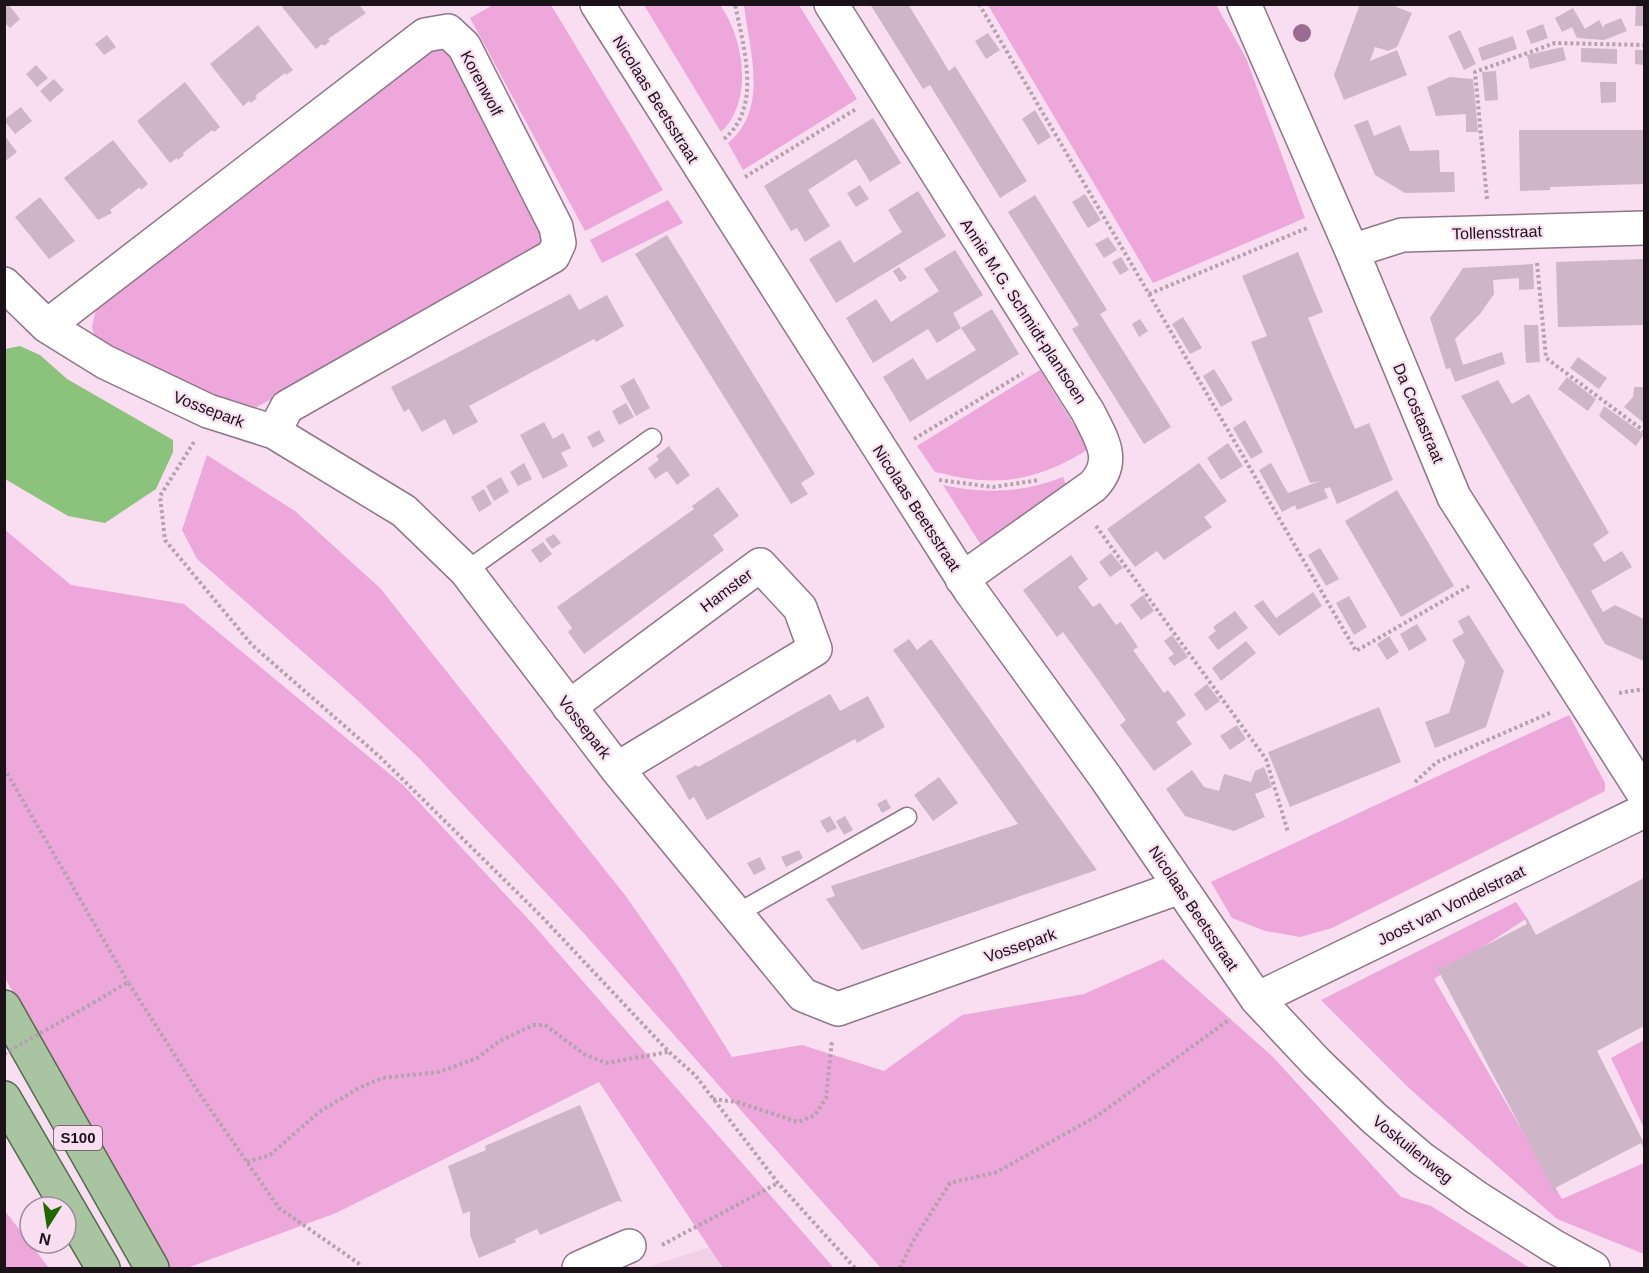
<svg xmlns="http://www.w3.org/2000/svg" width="1649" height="1273" font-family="Arial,sans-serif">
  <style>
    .built { fill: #f1d0e7 }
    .green { fill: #eda7db }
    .water { fill: #8bc27c }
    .building { fill: #ceb5c7 }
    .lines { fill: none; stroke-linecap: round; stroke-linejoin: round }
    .lane-casing { stroke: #8e7788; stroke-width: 21 }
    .street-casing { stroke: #8e7788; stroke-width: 36 }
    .primary-casing { stroke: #516c49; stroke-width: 36 }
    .path { stroke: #b5a1af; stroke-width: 4; stroke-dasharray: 3 3; stroke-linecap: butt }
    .lane { stroke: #fff; stroke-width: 18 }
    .street { stroke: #fff; stroke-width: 33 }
    .primary { stroke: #a9c4a1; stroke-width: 33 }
    .path-bridge { stroke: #b5a1af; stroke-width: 4; stroke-dasharray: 3 3; stroke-linecap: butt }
    .tree { fill: #9b6b91 }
    .labels { text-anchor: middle; stroke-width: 4.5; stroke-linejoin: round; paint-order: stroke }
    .shield { fill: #f8def0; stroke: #5d4f59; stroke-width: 1.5 }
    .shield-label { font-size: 15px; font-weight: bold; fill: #1a1218 }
    .street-label { font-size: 16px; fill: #1a1218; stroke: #f8def0 }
  </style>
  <rect width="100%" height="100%" fill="#f8def0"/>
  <path class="built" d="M719,1244l30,24h-104z"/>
  <path class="green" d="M493,5h58l112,185 -78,41 -115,-213z
    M644,5h76c24,33 34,96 1,127z
    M744,5h55l58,94 -114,71 -15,-27c42,-35 21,-93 16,-138z
    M988,5h228l30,53 59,160 -152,65z
    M433,47l21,8 94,180 -13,22 -282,152 -89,-30 -69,-42 -3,-10 4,-19z
    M668,200l15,23 -81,40 -12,-23z
    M1040,370l49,79c-37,23 -73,36 -118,30 -12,-1 -24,-5 -36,-7l-18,-26z
    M207,455l88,56 85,77 245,307 51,73 56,89 70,-12 82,26 78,-56 122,-21 79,-35 110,98 128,140 30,9 99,62h-649l-301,-339 -161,-171 -66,-62 -156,-137 -15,-29z
    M1063,477l6,15 -83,61 -43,-68c41,9 80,8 120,-8z
    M4,529l67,56 113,19 219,181 128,137 303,346h-111l-124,-186 -263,131 -149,55h-17l-165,-290z
    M1569,715l36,68v8l-273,137 -32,9 -35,-6 -33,-13 -21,-36z
    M1516,902l11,16 -93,61 128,220 82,-36v91l-87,-35 -147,-130 -89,-89z
    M1644,1040v88l-33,-70z
    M5,1211l44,57h-44z"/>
  <path class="water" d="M20,346l20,9 27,24 106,61v12l-17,37 -51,34 -37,-7 -63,-37v-130z"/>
  <path class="building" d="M4,4h4l12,15 -10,9 -6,-6z
    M870,4h38l41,67 6,-5 72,115 -27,17 -70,-113 -7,4z
    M1360,4h29l23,9 -15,34 -9,4 -13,-4 -5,14 27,-11 10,25 -63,25 -10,-25z
    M1636,4h8v22h-9z
    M285,5h74l7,8 -38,26 2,2 -6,5 -2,-2 -6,5 -34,-42z
    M1573,8l12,21 14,-9 5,9v-4l17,-7 6,13 -23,9 -27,-2 -5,-11 -10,5 -7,-14z
    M1543,24l5,14 -17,6 -5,-13z
    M258,25l35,45 -7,5 -1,-2 -30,23 2,2 -6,5 -2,-2 -6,5 -33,-42z
    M1460,30l16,34 -12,6 -16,-34z
    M988,33l12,17 -14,9 -11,-18z
    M107,35l9,12 -12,8 -9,-11z
    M1513,36l4,13 -35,12 -4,-13z
    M1563,47l3,13 -36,9 -3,-14z
    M1581,48l36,1v15l-36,-2z
    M1635,50h9v15l-9,-1z
    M36,65l12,13 -11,9 -11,-13z
    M1496,71l2,29 -13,1 -3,-29z
    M1450,77l23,2 5,53h-12v-18l-30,2 -9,-29z
    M54,79l10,11 -14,12 -10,-11z
    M185,82l35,45 -6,5 -2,-2 -29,23 1,2 -6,5 -1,-2 -7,5 -33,-42z
    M1600,82h16v20l-15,1z
    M21,107l11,14 -17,13 -11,-14z
    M1035,110l16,27 -13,8 -16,-26z
    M873,118l28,45 -31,19 -14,-23 -48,31 22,36 -25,16 -8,-14 -6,3 -27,-45z
    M1368,120l6,16 26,-11 10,26 29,-1 1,22h14l1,20 -50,1 -30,-18 -21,-50z
    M1519,130h125v54l-94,3v3l-30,1z
    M4,135l13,17 -13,10z
    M113,140l35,44 -7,6 -1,-3 -30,23 2,3 -14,7 -34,-42z
    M860,185l9,14 -13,8 -9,-14z
    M918,191l28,45 -110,67 -27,-44 31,-19 14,23 48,-31 -14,-22z
    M1085,194l16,26 -13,8 -16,-26z
    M1035,195l72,115 -7,4 71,113 -27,17 -72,-115 7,-4 -71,-113z
    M40,197l35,44 -26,18 -34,-42z
    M667,235l148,239 -14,9 7,11 -17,10 -156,-250z
    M1108,237l9,13 -13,8 -9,-14z
    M955,250l28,45 -30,18 8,15 31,-19 27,45 -109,68 -27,-45 30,-19 14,22 49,-30 -15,-22 -24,15 -9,-14 -55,34 -27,-45 30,-19 15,23 48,-31 -15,-22z
    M1298,252l25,60 -15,6 11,27 36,84 14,-6 24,57 -56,24 -7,-17 -6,2 4,9 -31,12 -2,-5 -13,7 -23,-42 12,-7 17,30 32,-12 -10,2 -59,-141 16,-6 -25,-60z
    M1121,257l8,13 -9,5 -8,-13z
    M1644,259v66l-86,2 -2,-65z
    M1533,264l1,25 -15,1v-12l-26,2 1,14 -14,20 -25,25 8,26 39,-13 3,12 -50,18 -5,-14 -4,1 -16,-51 33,-50z
    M899,267l8,11 -7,4 -7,-11z
    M570,294l9,16 28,-15 17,31 -28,16 -2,-3 -125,67 9,16 -25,13 -8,-16 -23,13 -13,-23 -5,3 -13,-25z
    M1183,317l19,31 -12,6 -18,-30z
    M1140,319l8,12 -9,6 -7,-13z
    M1524,325h14l2,37 -14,1z
    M1578,357l29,21 -8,11 -29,-21z
    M1214,369l19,31 -12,7 -18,-31z
    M1567,377l29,22 -8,12 -30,-22z
    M634,378l16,30 -14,8 -16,-30z
    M1498,380l14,24 17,-10 8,14 72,125 -16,11 11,18 18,-11 10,16 -41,24 12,21 12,-7 29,14v42l-39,-17 -144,-248z
    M1634,387h10v36l-20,-16 9,-10z
    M626,403l8,14 -15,8 -7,-14z
    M1604,406l40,28 -8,12 -37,-30z
    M1245,420l18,32 -12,7 -18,-31z
    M544,422l9,17 10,-6 8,15 -10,5 7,13 -25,13 -23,-44z
    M599,430l6,11 -12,7 -6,-11z
    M1228,443l15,23 -22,14 -14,-22z
    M669,446l21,29 -13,10 -10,-14 -12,8 -7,-11 11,-8 -3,-4z
    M524,463l8,16 -14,7 -8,-14z
    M1199,463l28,38 -23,16 8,10 -48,33 -7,-9 -22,16 -28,-38z
    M501,477l8,15 -15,9 -8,-15z
    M718,487l21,29 -26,19 11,15 -140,104 -16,-22 4,-4 -15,-21 137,-98 -2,-3z
    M484,489l8,15 -13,8 -8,-15z
    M1397,490l57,96 -53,31 -56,-96z
    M554,534l7,9 -9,6 -7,-10z
    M543,542l9,12 -12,9 -9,-13z
    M1320,548l19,31 -13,7 -18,-31z
    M1111,553l12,15 -13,9 -11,-15z
    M1071,555l17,24 -10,8 15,20 7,-4 16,22 5,-3 17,25 -5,3 31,43 4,-3 18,25 -10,7 16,22 -38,27 -34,-46 6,-5 -31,-44 -32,-44 -6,5 -34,-47z
    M1313,592l9,14 -43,30 -25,-30 9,-6 13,18z
    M1143,595l11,16 -13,9 -11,-15z
    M1349,596l18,31 -13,8 -18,-32z
    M1235,611l13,17 -30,22 -10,-13 8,-6 -3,-4z
    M1469,615l35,56 -18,56 -51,21 -10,-26 24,-9 16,-51 -13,-22 12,-7 -6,-12z
    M1417,624l10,16 -18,11 -9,-17z
    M1172,635l16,22 -14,9 -6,-8 6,-4 -10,-13z
    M1389,636l10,16 -12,8 -10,-16z
    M909,639l8,11 14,-11 166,231 -235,80 -36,-51 9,-3 -4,-10 187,-62 -125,-174z
    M1246,641l10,12 -35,28 -9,-13z
    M1207,684l13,17 -14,10 -12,-17z
    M830,694l10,17 28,-15 17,31 -28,16 -2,-4 -148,81 -13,-23 -5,3 -13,-24 20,-11 2,2z
    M1379,707l22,55 -111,45 -22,-55z
    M1237,725l9,14 -16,11 -10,-14z
    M1264,767l8,20 -17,7 10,23 -31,14 -49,-15 -19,-27 26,-19 12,17 15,4 5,-17 27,8 4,-11z
    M939,777l19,26 -25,18 -19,-26z
    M886,799l5,9 -9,5 -5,-9z
    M830,816l7,12 -10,5 -7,-12z
    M845,816l8,14 -9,5 -8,-14z
    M799,850l4,8 -17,9 -5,-10z
    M760,857l6,12 -12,6 -7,-12z
    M1644,878v148l-47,25 47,92v6l-3,-6 -86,45 2,5h-2l-119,-227 2,-1 2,4 87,-45 -2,-5 2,-1 9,17z
    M580,1105l42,97 -4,-1 -78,34 -3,-6 -22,10 1,3 -37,16 -9,-23v-24l-7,3 -15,-48 38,-16 -1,-4z"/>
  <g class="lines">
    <g class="lane-casing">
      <path id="lane" d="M466,571l186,-133
        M736,914l171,-97"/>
    </g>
    <g class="street-casing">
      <path id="street" d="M597,4l373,586 136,188 151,221 60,64 57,55 48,41 55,39 76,48 40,22
        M831,4l257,408c14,28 29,49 5,74l-131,93
        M1244,4l108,247 102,246 190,297
        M1352,251l50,-16 242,-7
        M4,284l43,42 58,36 103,49 66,21 130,79 62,60 151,198 186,226 35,14 342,-122
        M47,326l378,-291 23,-4 16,15 92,181 3,16 -6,13 -266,151 -13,25
        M569,707l191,-142 40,43 15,41 -198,120
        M1257,999l387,-188
        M579,1268l50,-22"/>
    </g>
    <g class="primary-casing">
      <path id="primary" d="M4,1007l148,261
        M4,1098l99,170"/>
    </g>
    <path class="path" d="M979,4l170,290 158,-66
      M724,139c39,-32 19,-93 11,-135
      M745,177l111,-68
      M1487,199l-12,-127 80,-29 89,2
      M1537,263l9,95 98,73
      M1149,294l207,357 115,-66
      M914,439l109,-66
      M194,442l-34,54 5,44 87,105 128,112 162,160 127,135 26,23 83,108 77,85
      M939,480l54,7 46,-7
      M1096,526l170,233 22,73
      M1619,693l25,-4
      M4,768l124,214
      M1415,782l22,-20 115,-50
      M93,1003l35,-21 71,111 80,115 79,55 3,5
      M713,1099l24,3 61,20 17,-7 11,-17 6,-58
      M247,1162l23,-7 49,-43 40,-24 23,-10 57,-6 38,-14 23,-17 33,-16h12l39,29 22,9 62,-11
      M662,1245l116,-62
      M900,1268l13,-27 37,-58 47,-11 100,-56 133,-97"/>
    <use href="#lane" class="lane"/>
    <use href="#street" class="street"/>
    <use href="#primary" class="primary"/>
    <path class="path-bridge" d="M4,1054l89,-51"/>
  </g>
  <circle class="tree" cx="1302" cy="33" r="9"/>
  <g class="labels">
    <rect class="shield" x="54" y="1126" width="48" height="24" rx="4.5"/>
    <g class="shield-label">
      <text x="78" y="1143">S100</text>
    </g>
    <g class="street-label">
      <text transform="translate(482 83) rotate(62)" y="6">Korenwolf</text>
      <text transform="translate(656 99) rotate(58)" y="6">Nicolaas Beetsstraat</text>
      <text transform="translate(1497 232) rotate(-2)" y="6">Tollensstraat</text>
      <text transform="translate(1024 311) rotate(57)" y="6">Annie M.G. Schmidt-plantsoen</text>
      <text transform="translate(209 409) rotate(21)" y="6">Vossepark</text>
      <text transform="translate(1419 413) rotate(67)" y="6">Da Costastraat</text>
      <text transform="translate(917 508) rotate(57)" y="6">Nicolaas Beetsstraat</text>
      <text transform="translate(726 590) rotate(-37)" y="6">Hamster</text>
      <text transform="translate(585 727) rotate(52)" y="6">Vossepark</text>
      <text transform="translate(1451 905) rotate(-26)" y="6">Joost van Vondelstraat</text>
      <text transform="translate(1194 908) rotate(56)" y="6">Nicolaas Beetsstraat</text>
      <text transform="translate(1020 945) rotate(-19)" y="6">Vossepark</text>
      <text transform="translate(1413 1149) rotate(39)" y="6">Voskuilenweg</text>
    </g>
  </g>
  <rect width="1649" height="1273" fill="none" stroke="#1a1218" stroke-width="12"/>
  <g transform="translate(48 1225) rotate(192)"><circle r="28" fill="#f8def0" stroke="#9f8c9a" stroke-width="1.5"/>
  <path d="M0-4.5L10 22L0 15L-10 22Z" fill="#216800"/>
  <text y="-9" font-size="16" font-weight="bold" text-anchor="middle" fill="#1a1218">N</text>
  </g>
</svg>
